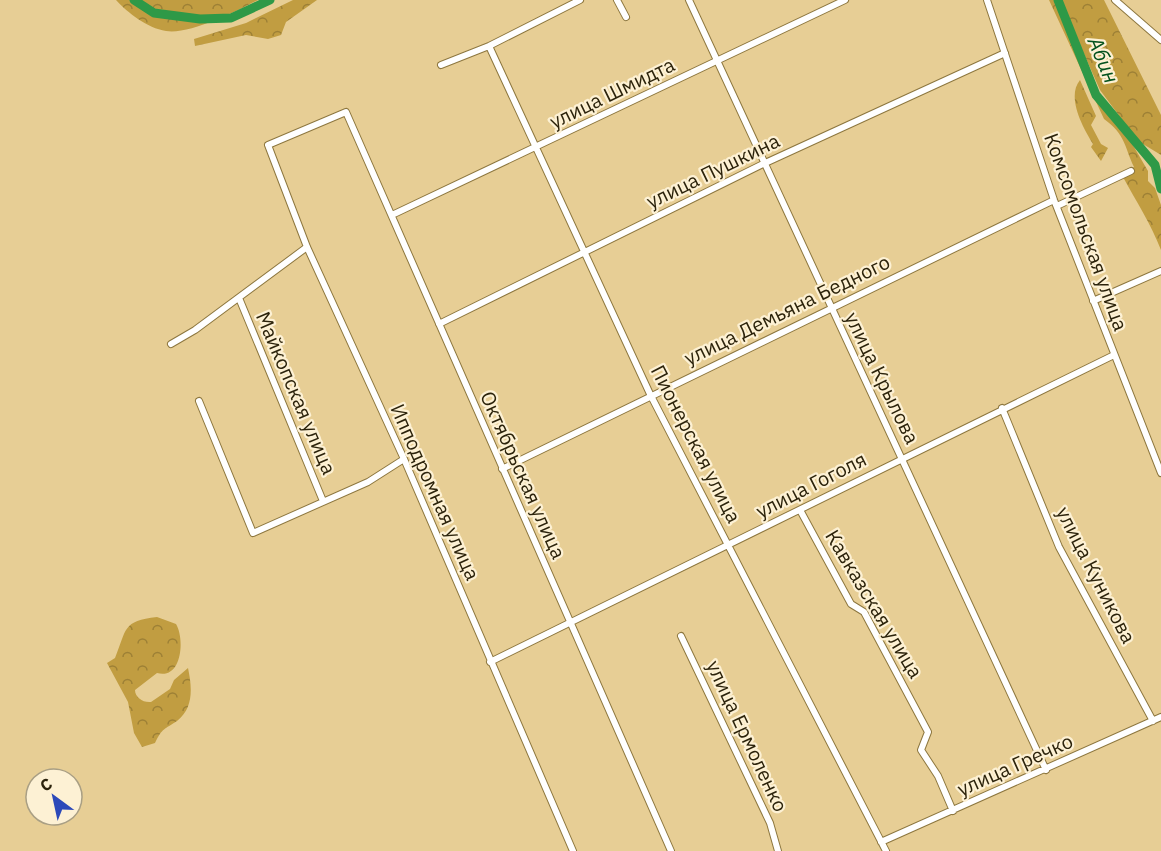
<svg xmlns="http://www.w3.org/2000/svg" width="1161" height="851" font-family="'IBM Plex Sans',sans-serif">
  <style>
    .forest { fill: url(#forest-crowns) }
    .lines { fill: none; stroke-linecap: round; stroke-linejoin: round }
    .river { stroke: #2e9947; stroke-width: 9 }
    .street-casing { stroke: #8d773f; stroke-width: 8 }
    .street { stroke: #fff; stroke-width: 6 }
    .labels { text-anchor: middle; stroke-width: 4.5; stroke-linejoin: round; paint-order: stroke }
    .street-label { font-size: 20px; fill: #2c230b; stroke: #fdf1d4 }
    .water-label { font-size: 21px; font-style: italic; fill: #04521d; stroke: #fdf1d4 }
  </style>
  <defs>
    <pattern id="forest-crowns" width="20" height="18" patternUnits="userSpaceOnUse" patternTransform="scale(1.5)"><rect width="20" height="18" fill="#c19d41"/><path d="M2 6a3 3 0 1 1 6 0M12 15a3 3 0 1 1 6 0" fill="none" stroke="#9d8035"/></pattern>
  </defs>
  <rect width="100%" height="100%" fill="#e7ce95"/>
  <path class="forest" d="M116,0h142c-21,11 -69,35 -92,31 -19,-3 -38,-18 -50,-31z
    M293,0h24l-31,22 -5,13 -13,4 -22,-4 -51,11 -1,-7 52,-16z
    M1049,0h5l48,108 25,27 21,36v10l7,7 6,17v45c-10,-26 -25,-49 -38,-73l11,-10c-10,-21 -8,-32 -30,-48z
    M1060,0h44l57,115v40l-23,-14 -38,-51z
    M1080,80l16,36 -5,9 10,19 7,4 -7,13 -10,-14 2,-3c-10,-16 -27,-47 -13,-64z
    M157,617l19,7c9,15 6,56 -19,49l-22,17c0,7 8,13 16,12l19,-13 4,-9 14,-12c4,19 6,40 -11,53 -13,9 -14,6 -22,22l-13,4 -8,-14 -6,-31 -21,-39 8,-5c12,-29 7,-37 42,-41z"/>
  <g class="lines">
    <path class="river" d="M134,0l20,13 46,6 31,-1 39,-18
      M1058,0l38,95 59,70 6,24"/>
    <g class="street-casing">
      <path id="street" d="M617,0l9,17
        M689,0l357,770
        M987,0l67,200 107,273
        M1115,0l46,40
        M489,46l161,348 236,457
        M441,65l48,-19 91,-46
        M1057,206l74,-35
        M392,215l453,-215
        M239,298l84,203
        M1093,301l68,-30
        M439,324l324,-160 242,-111
        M171,344l24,-14 112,-83
        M199,401l54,132 115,-51 36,-23
        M1002,408l57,139 94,174
        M502,469l552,-269
        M800,510l51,94 13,8 64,120 -7,18 17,26 15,35
        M681,636l89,187 8,28
        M490,662l624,-307
        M881,842l280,-125
        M573,851l-169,-392 -97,-212 -39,-102 78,-33 325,739"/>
    </g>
    <use href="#street" class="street"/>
  </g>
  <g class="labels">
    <g class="street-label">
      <text transform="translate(612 93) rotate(-26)" y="7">улица Шмидта</text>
      <text transform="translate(713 171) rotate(-26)" y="7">улица Пушкина</text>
      <text transform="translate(1086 232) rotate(70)" y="7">Комсомольская улица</text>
      <text transform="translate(787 310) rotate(-26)" y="7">улица Демьяна Бедного</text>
      <text transform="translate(882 378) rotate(64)" y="7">улица Крылова</text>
      <text transform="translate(296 393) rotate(67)" y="7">Майкопская улица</text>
      <text transform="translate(696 444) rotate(63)" y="7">Пионерская улица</text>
      <text transform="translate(523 475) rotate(66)" y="7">Октябрьская улица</text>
      <text transform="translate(811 485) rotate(-27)" y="7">улица Гоголя</text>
      <text transform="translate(435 492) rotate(66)" y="7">Ипподромная улица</text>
      <text transform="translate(1096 575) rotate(63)" y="7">улица Куникова</text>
      <text transform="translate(874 604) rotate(59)" y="7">Кавказская улица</text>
      <text transform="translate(747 736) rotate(65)" y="7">улица Ермоленко</text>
      <text transform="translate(1015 765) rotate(-24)" y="7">улица Гречко</text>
    </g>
    <g class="water-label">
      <text transform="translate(1103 60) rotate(67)" y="7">Абин</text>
    </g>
  </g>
  <g transform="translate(54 797) rotate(327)"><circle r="28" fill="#fdf1d4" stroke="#a99f84" stroke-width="1.5"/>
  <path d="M0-4.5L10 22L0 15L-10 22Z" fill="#2c49b9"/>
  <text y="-9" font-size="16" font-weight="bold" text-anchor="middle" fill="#2c230b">С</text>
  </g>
</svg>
